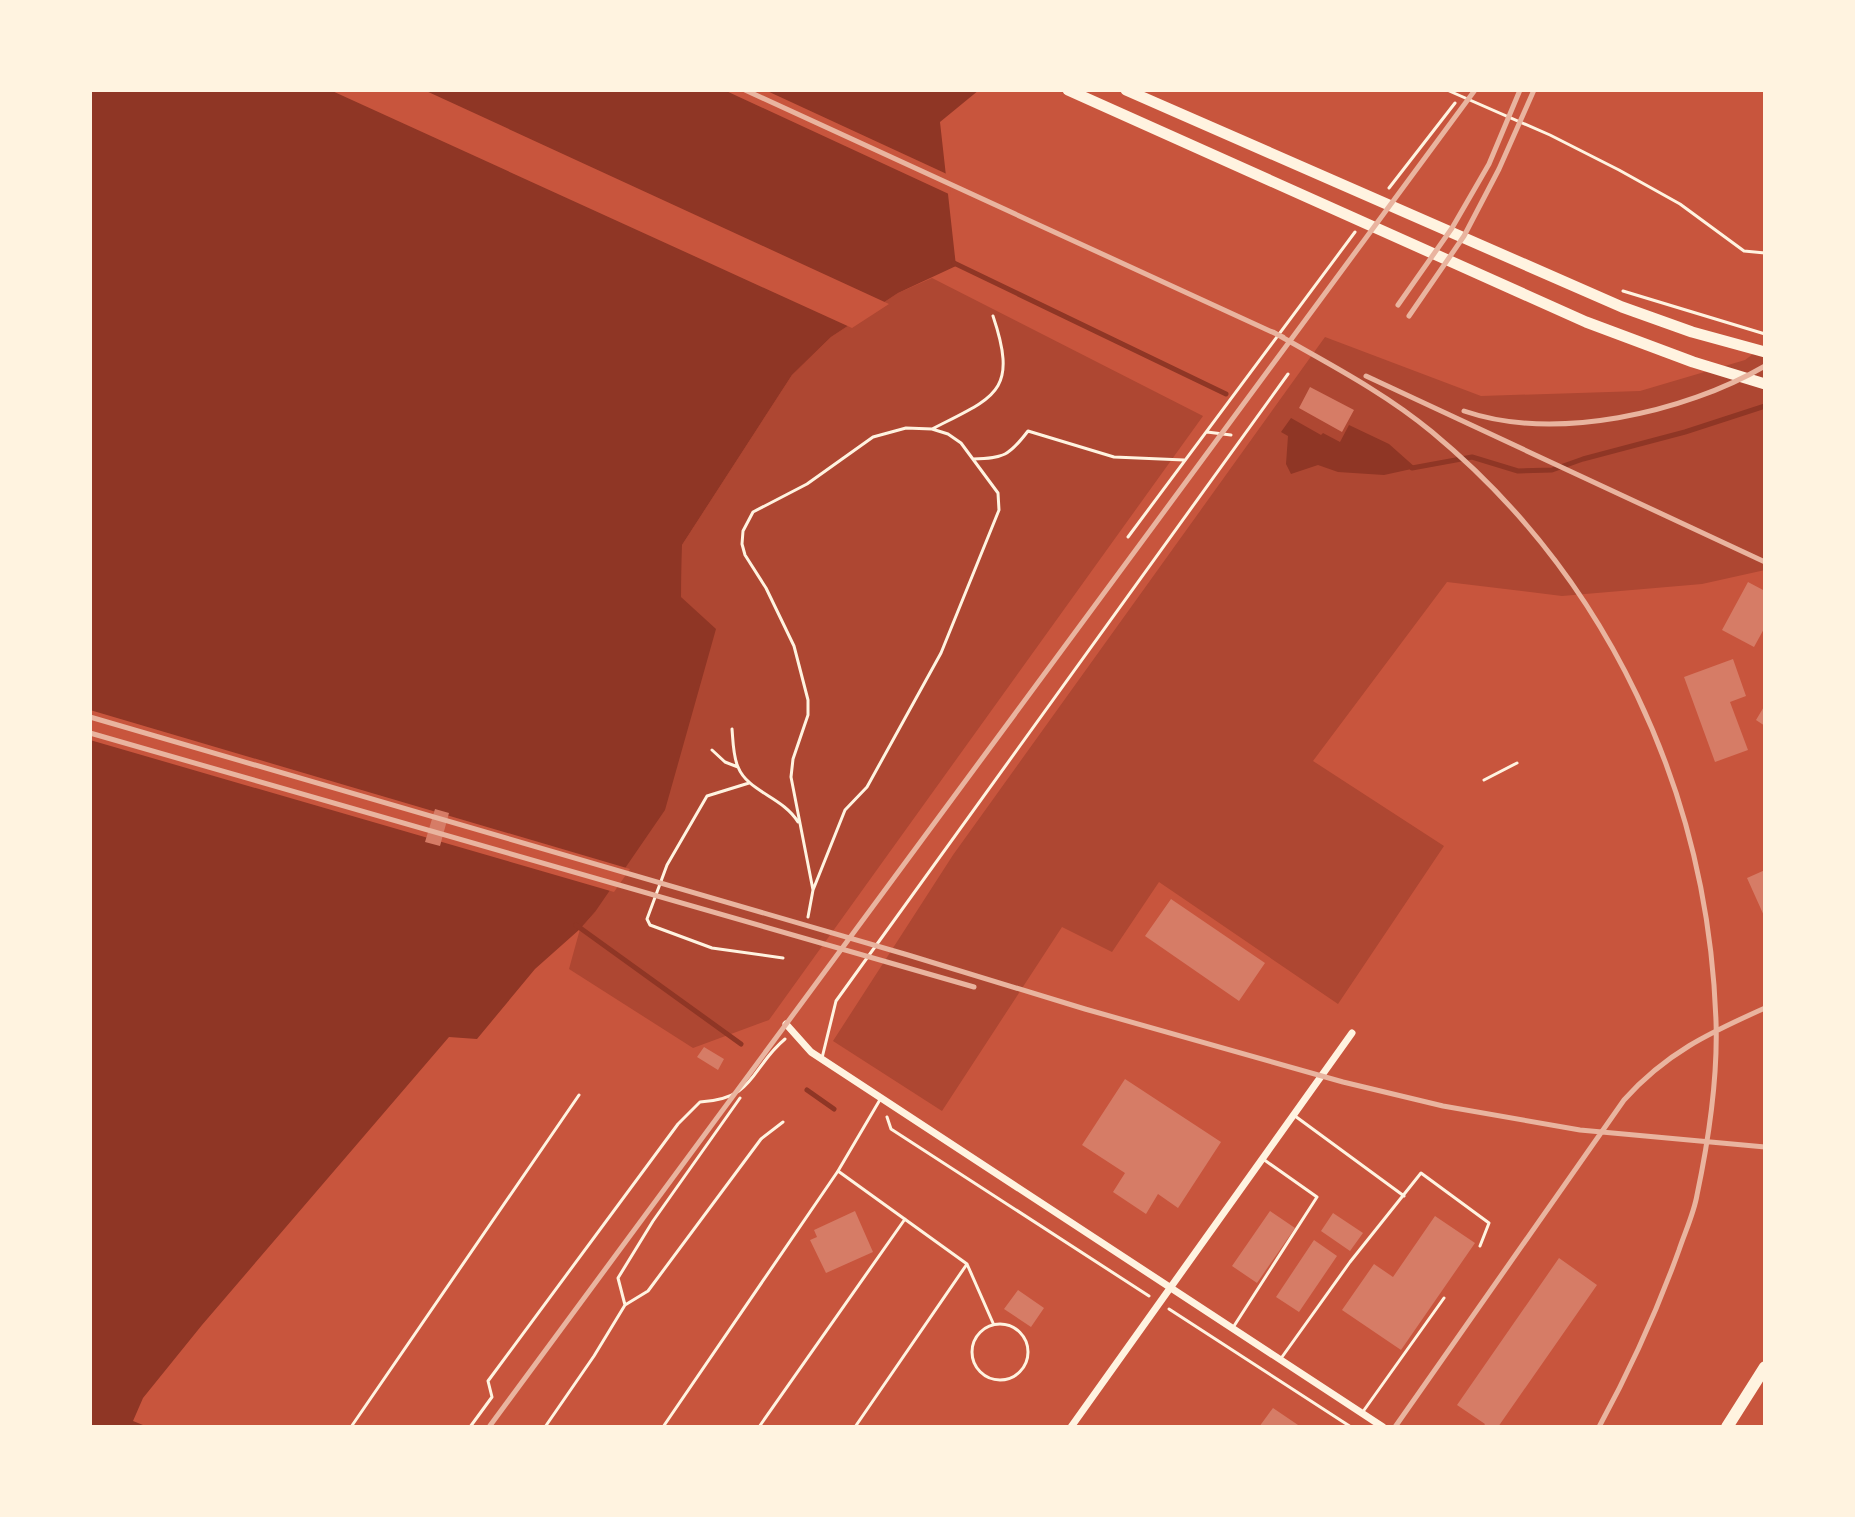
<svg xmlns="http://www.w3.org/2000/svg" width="1855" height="1517" font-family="'PT Serif',serif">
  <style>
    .green { fill: #ae4732 }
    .water { fill: #8f3625 }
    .pier { fill: #c8553d }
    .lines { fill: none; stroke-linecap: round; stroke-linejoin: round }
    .stream { stroke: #8f3625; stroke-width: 5 }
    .building { fill: #d67c66 }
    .path { stroke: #fff3e0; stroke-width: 3 }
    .service { stroke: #fff3e0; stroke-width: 3 }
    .minor { stroke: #fff3e0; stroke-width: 7 }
    .primary { stroke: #fff3e0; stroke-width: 11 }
    .motorway { stroke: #fff3e0; stroke-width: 12 }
    .rail { stroke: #e9b49f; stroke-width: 5 }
  </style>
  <rect width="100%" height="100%" fill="#c8553d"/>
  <path class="green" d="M932,278l271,138 -434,604 -76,28 -124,-79 11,-40 15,-17 86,-315 1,-52 110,-170 39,-38 67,-44z
    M1325,337l156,59 159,-5 105,-31 20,-15v225l-63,14 -140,12 -115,-14 -134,179 131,85 -106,158 -179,-122 -47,70 -50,-25 -120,184 -109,-70 120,-186z"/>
  <path class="water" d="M90,90h889l-39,32 16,144 -58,27 -67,44 -39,38 -110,170 -1,52 35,32 -51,181 -70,102 -15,17 -45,40 -58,70 -28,-2 -247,288 -59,73 -10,23 15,6h-58z
    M1291,418l30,17 2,-2 17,9 9,-17 40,19 27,24 -32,7 -46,-3 -20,-7 -27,9 -5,-10 2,-28 -7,-4z"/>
  <path class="pier" d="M330,90h94l465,214 -37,24z
    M724,90h41l184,85 2,20z
    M90,710l540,159 -16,23 -524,-152z"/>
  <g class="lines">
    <path class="stream" d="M954,263l272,131
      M1412,468l60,-11 46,14 34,-1 31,-11 102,-27 80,-26
      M576,925l165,119
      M807,1090l27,19"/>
  </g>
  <path class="building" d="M1310,387l44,23 -12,22 -43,-24z
    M1748,582l17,9v36l-11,20 -32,-17z
    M1733,659l13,37 -16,6 18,48 -33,12 -31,-85z
    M1765,705v21l-9,-6z
    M435,809l14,4 -9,33 -15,-4z
    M1765,870v48l-18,-40z
    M1171,899l94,64 -26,38 -94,-65z
    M704,1047l20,12 -6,11 -21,-13z
    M1125,1079l96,63 -43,66 -20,-14 -12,20 -33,-22 12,-19 -43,-28z
    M855,1211l18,41 -47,21 -16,-33 7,-3 -3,-7z
    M1270,1211l25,17 -38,55 -25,-17z
    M1333,1213l30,20 -13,18 -29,-20z
    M1435,1216l40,27 -74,107 -59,-40 32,-46 19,13z
    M1314,1240l23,16 -38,56 -23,-15z
    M1559,1258l38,27 -99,142h-15l2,-3 -28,-19z
    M1018,1290l26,18 -13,19 -27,-18z
    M1273,1408l28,19h-42z"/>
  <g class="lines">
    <path class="path" d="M1389,188l66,-85
      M1623,291l142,43
      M932,429c62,-32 87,-36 61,-113
      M1207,432l24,3
      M973,459c31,-1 36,-3 55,-28l86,26 70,3
      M1128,537l227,-305
      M732,729c1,11 1,27 6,38 10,25 45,30 60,55
      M712,750l13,12 13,5
      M1484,780l33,-17
      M749,783l-42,13 -40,69 -20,54 3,6 62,23 71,10
      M808,917l5,-27 32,-80 22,-23 74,-134 58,-143 -1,-17 -37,-50 -13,-9 -16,-5 -26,-1 -33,9 -66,47 -54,28 -10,19 -1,13 3,11 21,33 28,58 14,54v15l-15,44 -2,18 22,113
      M887,1117l4,12 258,167
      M625,1305l-7,-27 35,-57 87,-123
      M1169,1309l182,118
      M470,1427l22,-30 -4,-16 190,-257 22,-22c56,-3 50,-34 85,-63
      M545,1427l49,-71 31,-51 23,-14 113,-152 22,-17"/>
    <path class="service" d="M1447,90l103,45 69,35 61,34 64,47 21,2
      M822,1058l14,-57 452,-627
      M1295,1116l109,80
      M838,1171l129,93 -112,163
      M967,1264l26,59
      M972 1352a28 28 0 1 1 56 0a28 28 0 1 1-56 0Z
      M1234,1326l83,-129 -54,-38
      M1282,1357l68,-95 71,-89 68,50 -9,23
      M1362,1413l82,-115
      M351,1427l228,-332
      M663,1427l175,-256 43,-73
      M759,1427l146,-208"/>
    <path class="minor" d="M786,1024l25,28 572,375
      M1071,1427l281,-394"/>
    <path class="primary" d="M1068,90l518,232 107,40 72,22
      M1126,90l496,217 70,25 73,20"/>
    <path class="motorway" d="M1727,1427l38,-60"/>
    <path class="rail" d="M745,90l538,247
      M1398,305l54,-77 37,-64 31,-74
      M1409,316l55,-80 35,-67 35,-79
      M1273,332c54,31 111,60 159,100 176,146 276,360 284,589 2,58 -7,117 -19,174 -3,18 -12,37 -18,55 -22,61 -49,120 -80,177
      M1366,376l399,186
      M1464,411c91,31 220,2 301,-45
      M90,717l818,238 177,54 258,73 100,24 137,24 185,17
      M90,733l884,254
      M489,1427l986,-1337
      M1395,1427l229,-327c42,-47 85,-67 141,-92"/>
  </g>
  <rect width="1855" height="1517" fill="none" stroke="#fff3e0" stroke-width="184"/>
</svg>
